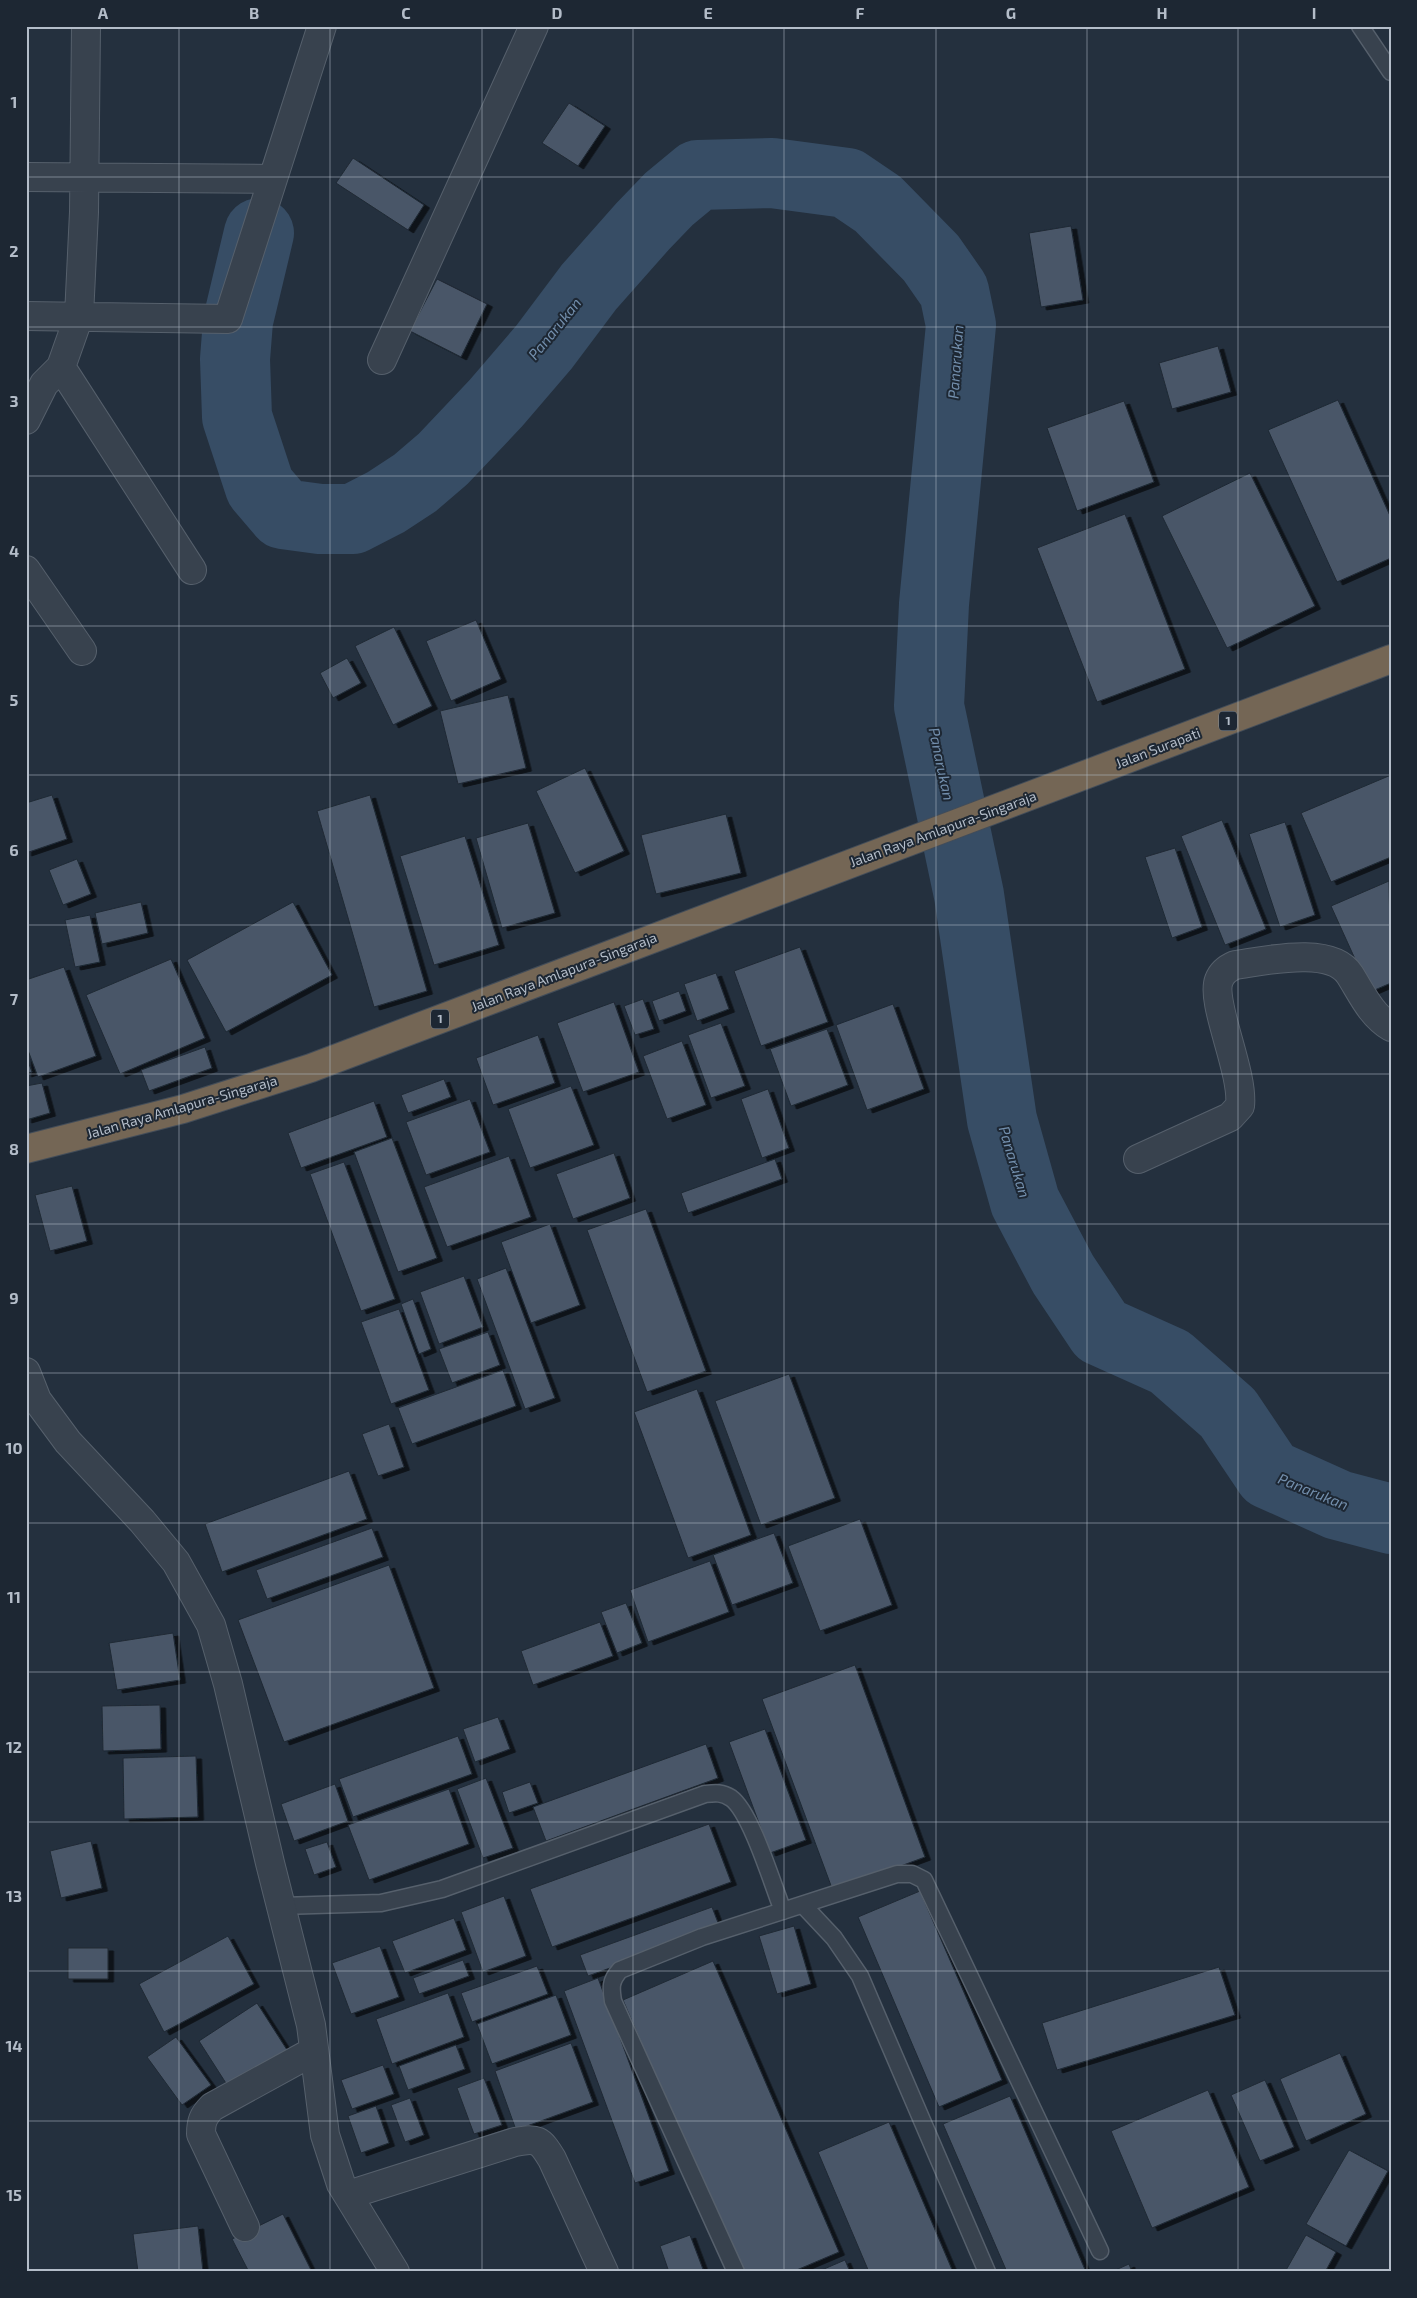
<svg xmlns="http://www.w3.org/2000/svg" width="1417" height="2298" font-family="'Exo 2',sans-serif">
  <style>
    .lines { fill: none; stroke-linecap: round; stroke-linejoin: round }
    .river { stroke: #374d65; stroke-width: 70 }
    .building { fill: #4a5767; stroke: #1f2935; filter: url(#shadow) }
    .lane-casing { stroke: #56606c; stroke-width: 19 }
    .street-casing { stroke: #56606c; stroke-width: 30 }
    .highway-casing { stroke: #434d59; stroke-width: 30 }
    .lane { stroke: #38424e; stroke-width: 16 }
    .street { stroke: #38424e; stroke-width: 28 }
    .highway { stroke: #746655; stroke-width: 28 }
    .grid { fill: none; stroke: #b4bdc9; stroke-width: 1; stroke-opacity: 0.55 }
    .labels { text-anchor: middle; stroke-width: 4; stroke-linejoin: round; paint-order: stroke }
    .shield { fill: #1d2733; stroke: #87909c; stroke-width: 1 }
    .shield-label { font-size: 12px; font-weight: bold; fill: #b4bdc9 }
    .street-label { font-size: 14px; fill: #b4bdc9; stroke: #1d2733 }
    .water-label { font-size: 15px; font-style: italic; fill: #738fad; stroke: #1d2733 }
    .neatline { fill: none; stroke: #b4bdc9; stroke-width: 2 }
    .grid-label { font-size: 16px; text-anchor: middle; font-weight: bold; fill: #b4bdc9 }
  </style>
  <defs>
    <filter id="shadow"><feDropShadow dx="5.5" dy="3" stdDeviation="0" flood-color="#0009"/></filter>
  </defs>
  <rect width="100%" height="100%" fill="#24303e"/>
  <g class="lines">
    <path class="river" d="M259,233l-21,88 -3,38 2,58 23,70 23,27 37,5h33l33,-17 29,-19 28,-24 53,-56 48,-56 45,-60 54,-61 26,-27 29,-24 74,-2 75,10 31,21 53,54 23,33 7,34 -27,279 -5,102 40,189 33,225 23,82 38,72 38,57 69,31 58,51 41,61 69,31 53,14"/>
  </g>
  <path class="building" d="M569,103l36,23 -27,40 -36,-23z
    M353,158l71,47 -16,25 -72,-47z
    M1071,226l12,74 -42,7 -12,-74z
    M437,279l50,25 -26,53 -51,-26z
    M1218,346l13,46 -59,17 -13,-46z
    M1338,400l53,118v40l-54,24 -69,-152z
    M1124,401l30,81 -77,29 -30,-83z
    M1250,473l65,133 -88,42 -65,-132z
    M1125,514l60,155 -88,33 -60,-154z
    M476,620l25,59 -50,22 -25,-60z
    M394,627l38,79 -39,19 -38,-79z
    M347,658l14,25 -28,15 -13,-25z
    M508,695l18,73 -68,16 -18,-73z
    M585,768l39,83 -49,22 -39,-82z
    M1391,775v82l-60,25 -30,-69z
    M52,795l15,44 -41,14v-50z
    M370,795l57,196 -53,16 -57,-196z
    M726,814l15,59 -85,21 -15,-59z
    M1222,820l44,109 -41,16 -44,-109z
    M1285,822l30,93 -35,12 -31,-93z
    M528,823l27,90 -53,15 -26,-90z
    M465,836l34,109 -65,20 -34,-109z
    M1175,848l27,79 -30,11 -27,-81z
    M77,859l14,35 -28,11 -14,-35z
    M1389,881l2,102 -21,9 -39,-86z
    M141,902l7,31 -46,11 -7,-31z
    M293,902l39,73 -106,57 -39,-72z
    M90,915l10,47 -25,5 -10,-47z
    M800,947l28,75 -67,24 -27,-75z
    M171,959l34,79 -85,36 -34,-79z
    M64,967l32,89 -58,21 -12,-32v-65z
    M716,973l13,36 -32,12 -13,-37z
    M679,991l7,20 -27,10 -7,-20z
    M643,999l11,30 -19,6 -11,-29z
    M614,1002l25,70 -56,20 -26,-69z
    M893,1004l31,85 -57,21 -31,-85z
    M721,1023l24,63 -34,12 -23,-63z
    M827,1029l21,56 -57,21 -21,-57z
    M538,1035l17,48 -62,22 -17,-47z
    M682,1041l24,64 -39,14 -24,-63z
    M205,1047l7,21 -63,23 -8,-21z
    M26,1056l6,16 -6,2z
    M444,1079l7,18 -43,16 -7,-18z
    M42,1083l8,30 -24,7v-34z
    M571,1086l23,59 -64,23 -22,-59z
    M768,1089l21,59 -27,10 -21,-59z
    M470,1099l20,53 -64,23 -20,-53z
    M374,1101l13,36 -86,31 -13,-35z
    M392,1138l45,120 -39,14 -44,-120z
    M614,1153l16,45 -57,21 -17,-45z
    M509,1156l22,61 -84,30 -23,-60z
    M775,1159l7,20 -94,34 -7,-20z
    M344,1162l51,137 -34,12 -51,-137z
    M72,1186l15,55 -37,10 -15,-56z
    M646,1209l60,162 -59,21 -60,-162z
    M550,1224l30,81 -49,18 -30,-81z
    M506,1268l49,130 -30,11 -48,-130z
    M464,1276l19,51 -44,17 -19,-52z
    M413,1299l18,50 -12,5 -18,-50z
    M399,1309l30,81 -38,14 -30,-82z
    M488,1332l12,33 -48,18 -13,-34z
    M503,1370l13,36 -104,38 -14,-36z
    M789,1374l46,124 -74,27 -46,-124z
    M697,1389l54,146 -63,23 -54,-146z
    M389,1424l15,43 -26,9 -16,-42z
    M349,1471l18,48 -145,53 -17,-48z
    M860,1519l32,86 -72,26 -32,-85z
    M372,1528l11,29 -116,42 -11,-29z
    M774,1533l19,50 -61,22 -19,-50z
    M710,1561l19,51 -81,30 -18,-52z
    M389,1565l45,123 -150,54 -46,-122z
    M626,1603l16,40 -25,10 -16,-41z
    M600,1622l13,34 -80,29 -12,-34z
    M173,1633l7,47 -63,10 -8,-47z
    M855,1665l70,192 -92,34 -71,-192z
    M160,1705l1,44 -58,2 -1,-45z
    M498,1717l12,32 -35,13 -12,-33z
    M765,1729l41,111 -36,13 -41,-111z
    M458,1736l14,38 -119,43 -14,-38z
    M706,1744l12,34 -172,63 -13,-34z
    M196,1756l2,61 -74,2 -1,-61z
    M486,1778l27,70 -30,10 -26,-69z
    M530,1782l8,21 -29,10 -7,-21z
    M335,1784l13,37 -54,20 -13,-37z
    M449,1789l20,55 -100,36 -21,-55z
    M709,1824l22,58 -179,65 -22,-58z
    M91,1841l11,47 -41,10 -11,-47z
    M327,1842l9,25 -22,8 -9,-26z
    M920,1891l82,189 -63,27 -81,-190z
    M504,1896l22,60 -43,16 -22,-60z
    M712,1907l8,21 -132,48 -8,-21z
    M454,1918l12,32 -61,23 -13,-32z
    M794,1926l17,58 -34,10 -18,-58z
    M228,1936l26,48 -90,48 -25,-48z
    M380,1946l19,51 -48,17 -19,-51z
    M68,1948h40v31h-40z
    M463,1960l6,16 -50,18 -6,-16z
    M713,1961l126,291 -47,20h-53l-116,-272z
    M537,1966l11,28 -76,28 -11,-29z
    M1219,1967l16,48 -178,55 -15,-47z
    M598,1978l71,193 -34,12 -71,-192z
    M448,1993l16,44 -72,27 -16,-45z
    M556,1995l15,40 -79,29 -15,-40z
    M257,2003l32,50 -58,38 -32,-50z
    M176,2037l35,48 -29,20 -35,-48z
    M571,2043l22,59 -77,28 -21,-59z
    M456,2045l9,24 -57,21 -9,-24z
    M1340,2053l26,61 -60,27 -26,-62z
    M383,2065l11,29 -42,15 -11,-29z
    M484,2078l18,47 -28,9 -17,-46z
    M1265,2080l29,67 -34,14 -29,-66z
    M1208,2090l41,97 -97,41 -41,-97z
    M1010,2096l76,176h-79l-64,-148z
    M410,2098l14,37 -19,7 -14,-37z
    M376,2106l13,37 -28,10 -13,-37z
    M889,2122l64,150h-84l-51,-120z
    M1349,2150l39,21 -42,75 -40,-22z
    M283,2214l29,58h-63l-17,-33z
    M198,2226l5,46h-65l-5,-38z
    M690,2235l14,37h-35l-9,-26z
    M1306,2235l30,17 -11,20h-40z
    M845,2260l5,12h-33z
    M1129,2264l3,8h-21z"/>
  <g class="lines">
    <g class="lane-casing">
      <path id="lane" d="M1360,26l31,46
        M803,1905l31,33 26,38 127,296
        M281,1906l100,-3 61,-14 263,-95c10,-1 17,-2 26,4 20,14 42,88 52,113
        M736,2272l-123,-271c-2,-13 -3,-20 7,-31l82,-33 195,-63h15l12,6 176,371"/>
    </g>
    <g class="street-casing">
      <path id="street" d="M26,177l246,2
        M26,316l202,3 94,-293
        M382,360l152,-334
        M61,367l18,-51 5,-104 2,-186
        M26,420l18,-36 17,-17 131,203
        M26,570l56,81
        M1138,1159l92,-42 10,-11c4,-34 -30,-104 -21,-126 3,-8 9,-12 16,-15 29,-4 97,-20 115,10 12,19 21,40 41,52
        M26,1372l11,28 31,42 74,79 34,41 35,63 17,59 42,179 41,162 14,110 16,49 54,88
        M348,2195l167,-53c22,-4 25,-3 37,17l52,113
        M245,2227l-44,-93c0,-12 2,-18 11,-27l102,-56"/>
    </g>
    <g class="highway-casing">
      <path id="highway" d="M26,1149l157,-40 128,-41 1080,-409"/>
    </g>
    <use href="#lane" class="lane"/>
    <use href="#street" class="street"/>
    <use href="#highway" class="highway"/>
  </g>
  <path class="grid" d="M179,26v2246M330,26v2246M482,26v2246M633,26v2246M784,26v2246M936,26v2246M1087,26v2246M1238,26v2246M26,177h1365M26,327h1365M26,476h1365M26,626h1365M26,775h1365M26,925h1365M26,1074h1365M26,1224h1365M26,1373h1365M26,1523h1365M26,1672h1365M26,1822h1365M26,1971h1365M26,2121h1365"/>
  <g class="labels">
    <g class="shield">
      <rect x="1219" y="711.5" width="18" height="19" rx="4"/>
      <rect x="431" y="1009.5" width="18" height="19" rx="4"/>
    </g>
    <g class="shield-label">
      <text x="1228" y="725">1</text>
      <text x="440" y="1023">1</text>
    </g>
    <g class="street-label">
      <text transform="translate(1158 748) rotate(-21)" y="5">Jalan Surapati</text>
      <text transform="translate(943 829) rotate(-20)" y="5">Jalan Raya Amlapura-Singaraja</text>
      <text transform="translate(564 972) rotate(-21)" y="5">Jalan Raya Amlapura-Singaraja</text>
      <text transform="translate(182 1107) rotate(-16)" y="5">Jalan Raya Amlapura-Singaraja</text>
    </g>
    <g class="water-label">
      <text transform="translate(555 329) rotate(-51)" y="5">Panarukan</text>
      <text transform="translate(956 362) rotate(-86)" y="5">Panarukan</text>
      <text transform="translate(941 764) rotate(78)" y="5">Panarukan</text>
      <text transform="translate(1014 1162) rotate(73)" y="5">Panarukan</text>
      <text transform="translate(1313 1492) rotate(22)" y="5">Panarukan</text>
    </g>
  </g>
  <rect width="1417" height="2298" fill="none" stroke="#1d2733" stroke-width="55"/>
  <rect x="28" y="28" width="1362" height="2242" class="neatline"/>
  <g class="grid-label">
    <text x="103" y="19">A</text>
    <text x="254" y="19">B</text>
    <text x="406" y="19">C</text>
    <text x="557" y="19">D</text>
    <text x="708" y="19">E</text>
    <text x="860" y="19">F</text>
    <text x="1011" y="19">G</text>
    <text x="1162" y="19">H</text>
    <text x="1314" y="19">I</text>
    <text x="14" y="108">1</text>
    <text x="14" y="257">2</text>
    <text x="14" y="407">3</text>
    <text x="14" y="557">4</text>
    <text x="14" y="706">5</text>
    <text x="14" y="856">6</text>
    <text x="14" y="1005">7</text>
    <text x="14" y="1155">8</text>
    <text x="14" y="1304">9</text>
    <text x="14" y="1454">10</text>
    <text x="14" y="1603">11</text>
    <text x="14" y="1753">12</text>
    <text x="14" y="1902">13</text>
    <text x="14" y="2052">14</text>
    <text x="14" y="2201">15</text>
  </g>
</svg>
